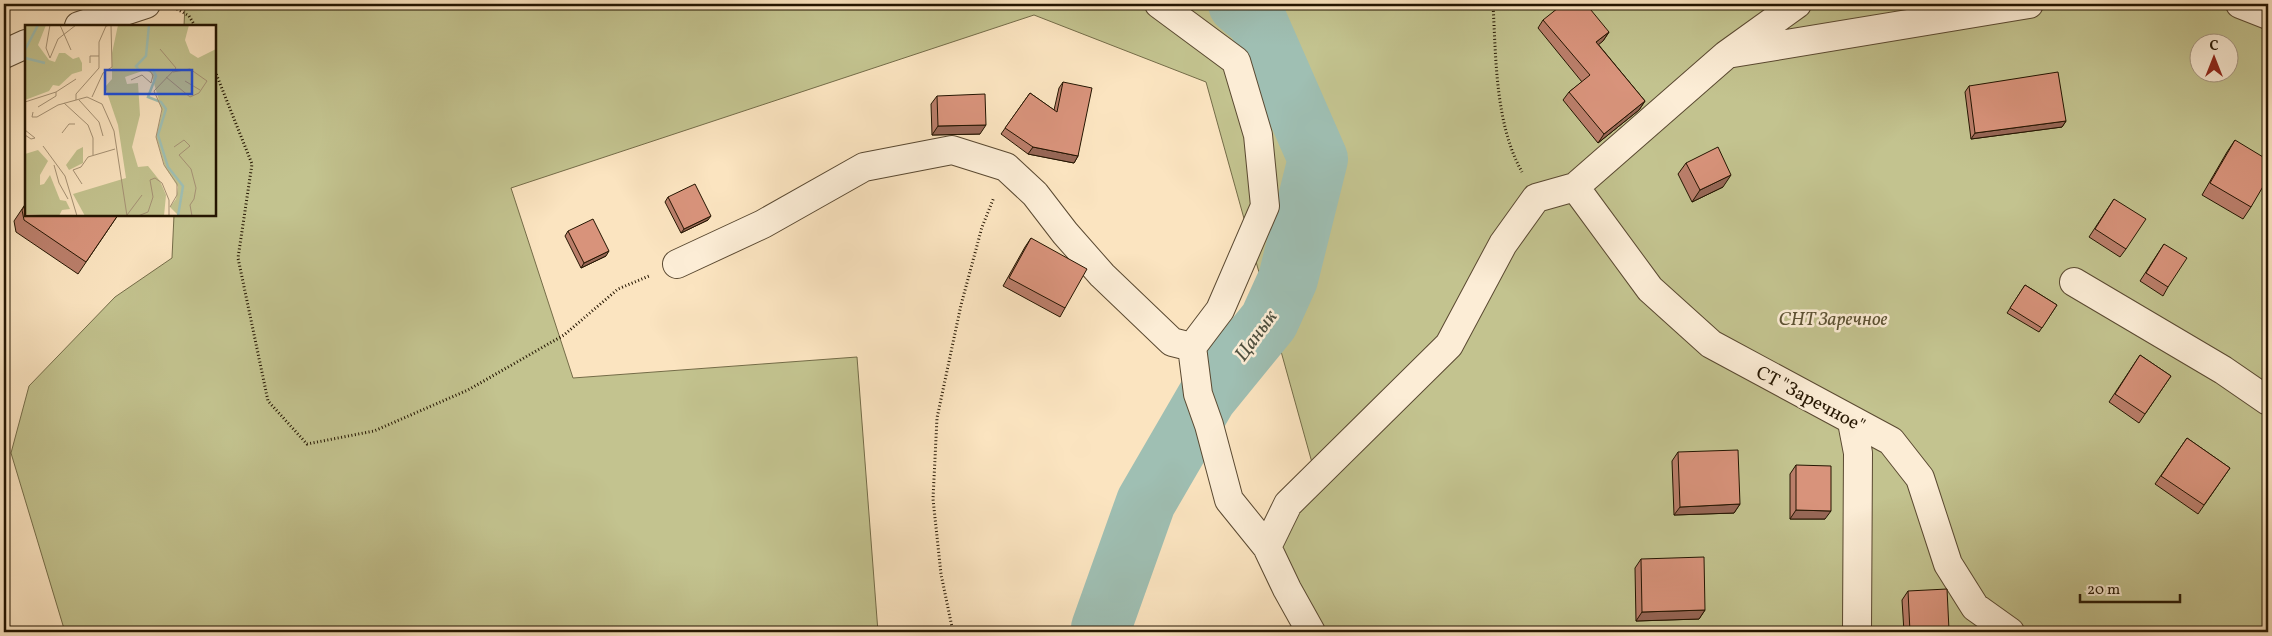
<svg xmlns="http://www.w3.org/2000/svg" width="2272" height="636" font-family="Vollkorn,serif">
  <style>
    .green { fill: #c3c38f; stroke: #746c48; fill-rule: evenodd }
    .lines { fill: none; stroke-linecap: round; stroke-linejoin: round }
    .river { stroke: #9fbfb3; stroke-width: 60 }
    .minor-casing { stroke: #5a4931; stroke-width: 30 }
    .path { stroke: #241501; stroke-width: 3; stroke-dasharray: 1 2.5; stroke-linecap: butt }
    .minor { stroke: #fcedd6; stroke-width: 28 }
    .wall { fill: #ba7e6a; stroke: #241501 }
    .shaded-wall { fill: #976756; stroke: #241501 }
    .building { fill: #d8937b; stroke: #241501 }
    .labels { text-anchor: middle; stroke-width: 5; stroke-linejoin: round; paint-order: stroke }
    .park-label { font-size: 19px; font-style: italic; fill: #5c5233; stroke: #fcedd6 }
    .street-label { font-size: 19px; fill: #241501; stroke: #fcedd6 }
    .water-label { font-size: 20px; font-style: italic; fill: #4f503f; stroke: #fcedd6 }
    .inset-river { fill: none; stroke: #9fbfb3; stroke-width: 2.5 }
    .inset-road { fill: none; stroke: #a59174; stroke-width: 1 }
    .view { fill: #1d4ed8; fill-opacity: 0.15; stroke: #1d4ed8; stroke-width: 2.5 }
    .inset-edge { fill: none; stroke: #241501; stroke-width: 2.5 }
  </style>
  <rect width="100%" height="100%" fill="#fbe4c0"/>
  <filter id="stains"><feTurbulence type="fractalNoise" baseFrequency=".004" numOctaves="4"/><feColorMatrix values="0 0 0 0 .2 0 0 0 0 .09 0 0 0 0 .02 0 0 0 .5 -.17"/></filter>
  <radialGradient id="worn" r=".72"><stop offset=".6" stop-color="#630" stop-opacity="0"/><stop offset="1" stop-color="#630" stop-opacity=".3"/></radialGradient>
  <path class="green" d="M185,4h2083v628h-957l-44,-85 49,-70 -110,-395 -172,-67 -523,173 62,190 284,-21 21,275h-813l-54,-179 18,-67 86,-89 57,-39 2,-43h41v-189h-31zM2200,42h30v30h-30z"/>
  <g class="lines">
    <path class="river" d="M1102,632l-1,-4 45,-126 61,-105 62,-76 19,-42 30,-120 -61,-139 -19,-16"/>
    <g class="minor-casing">
      <path id="minor" d="M2240,4l28,11
        M79,26l67,-22
        M1733,53l296,-49
        M4,54l22,-10
        M1575,187l75,102 61,55 180,97 29,37 28,86 27,43 35,25
        M677,264l86,-40 101,-57 88,-17 54,17 29,27 30,39 37,42 70,67 20,5 28,-37 45,-104 -7,-71 -22,-74 -77,-57
        M2074,282l149,88 45,31
        M1192,347l6,47 11,31 20,75 38,47
        M1852,422l6,31 -1,179
        M1311,632l-24,-43 -20,-42 21,-43 161,-159 54,-101 33,-46 39,-11 151,-132 71,-51"/>
    </g>
    <path class="path" d="M1493,4c3,53 2,120 29,168
      M177,9l12,7 6,10
      M215,71l37,93 -14,94 30,143 39,43 67,-13 94,-41 96,-55 54,-46 31,-13
      M953,632l-12,-58 -8,-75 4,-81 24,-113 21,-78 12,-30"/>
    <use href="#minor" class="minor"/>
  </g>
  <path class="wall" d="M1543,20l66,12 -6,9 -5,3 47,57 -6,9 -41,33 -35,-43 6,-8 13,-10 -44,-54z
    M1063,82l15,74 -4,7 -46,-9 -27,-20 29,-41 24,17 5,-22z
    M1969,86l97,35 -4,6 -91,12 -6,-47z
    M937,96l43,38 -48,1 -1,-31z
    M2235,140l16,67 -8,12 -41,-24 25,-43z
    M1686,163l37,24 -31,15 -14,-28z
    M668,197l40,23 -27,13 -16,-31z
    M2114,199l12,50 -6,8 -31,-20z
    M26,203l92,12 -40,59 -62,-42 -2,-11z
    M568,231l38,25 -25,12 -16,-32z
    M1031,238l34,70 -5,9 -57,-31 22,-39z
    M2164,244l4,43 -5,9 -23,-15z
    M2025,285l32,20 -18,27 -32,-19z
    M2140,355l31,21 -32,47 -30,-21z
    M2187,438l43,30 -32,46 -43,-30z
    M1678,452l62,52 -6,9 -60,2 -2,-54z
    M1796,465l29,54h-35v-45z
    M1641,559l64,51 -6,9 -63,2 -1,-53z
    M1908,591l40,41h-44l-2,-32z"/>
  <path class="shaded-wall" d="M1609,32l-6,9 -12,10 5,-9z
    M1645,101l-6,9 -41,33 6,-9z
    M2066,121l-4,6 -91,12 4,-6z
    M986,125l-6,9 -48,1 6,-9z
    M1033,147l45,9 -4,7 -46,-9z
    M1731,175l-8,12 -31,15 8,-12z
    M711,216l-3,4 -27,13 3,-4z
    M609,251l-3,5 -25,12 3,-5z
    M1740,504l-6,9 -60,2 6,-8z
    M1796,510l35,1 -6,8h-35z
    M1705,610l-6,9 -63,2 6,-9z
    M1949,630l-1,2h-34z"/>
  <path class="building" d="M1563,4h23l23,28 -13,10 49,59 -41,33 -35,-42 21,-17 -47,-55z
    M2058,72l8,49 -91,12 -6,-47z
    M1063,82l29,6 -14,68 -45,-9 -28,-19 25,-35 27,19z
    M985,94l1,31 -48,1 -1,-30z
    M2235,140l33,20v18l-17,29 -41,-24z
    M1718,147l13,28 -31,15 -14,-27z
    M695,184l16,32 -27,13 -16,-32z
    M2114,199l32,20 -20,30 -31,-20z
    M26,203v12h92l-32,47 -62,-42 -2,-10z
    M593,219l16,32 -25,12 -16,-32z
    M1031,238l56,31 -22,39 -56,-30z
    M2164,244l23,14 -19,29 -22,-14z
    M2025,285l32,20 -15,23 -32,-20z
    M2140,355l31,21 -26,38 -30,-20z
    M2187,438l43,30 -26,37 -43,-29z
    M1738,450l2,54 -60,3 -2,-55z
    M1796,465l35,1v45l-35,-1z
    M1704,557l1,53 -63,2 -1,-53z
    M1947,589l2,41 -39,2 -2,-41z"/>
  <g class="labels">
    <g class="park-label">
      <text x="1833" y="325">СНТ Заречное</text>
    </g>
    <g class="street-label">
      <text transform="translate(1811 398) rotate(28)" y="7">СТ "Заречное"</text>
    </g>
    <g class="water-label">
      <text transform="translate(1255 335) rotate(-54)" y="7">Цанык</text>
    </g>
  </g>
  <g transform="translate(25 25)">
    <rect width="191" height="191" fill="#fbe4c0"/>
    <path d="M0,0h21l-8,20 11,15 6,2 4,-9h6l8,6 6,-2 3,6v8l-10,3 -13,12 -6,-1 -4,6 -24,9zM93,0h71l-4,15 5,13 8,5 18,-9v167h-37l-9,-9 6,-8 2,-12 -13,-20 -9,-30 6,-26 -11,-38 -6,-3 -20,7 2,7 11,-1 2,32 -8,32 6,20 10,-1 12,15 6,14 -2,21h-79l-12,-22 53,-16 -8,-53 -13,-38 7,-8v-26zM58,122v16l-14,7 -3,-5 11,-15zM13,125l10,11 -8,14v10l4,-1 6,-9 10,25 6,1 4,8 -8,1 -3,6 -34,-2v-60z" fill="#c3c38f"/>
    <path class="inset-river" d="M124,0l-3,31 -10,10 3,4h14l3,6 -8,21 13,5 5,7 -8,26 10,32 15,19 -5,30M0,25l13,-25M0,33l20,5"/>
    <path class="inset-road" d="M25,0l-4,23 4,10 8,-19 18,-14M35,0l11,25M135,24l16,19 -22,23 8,18 -6,28 8,28 13,19v11l-7,12M65,38v-7h9M141,52l24,20 9,-4 8,-12 -17,-12 -17,3M106,55l11,-5 9,8 2,-8 -4,-5M160,56l15,9M67,72l11,-24 9,-6 -1,-42M51,75v-6l23,-26v-26l7,-16 4,-1M54,75l20,22 4,14M0,77l31,-10 20,-13M39,78l24,22 5,13v17M13,82l18,-11v-4M8,87l-1,5h5l21,-12 29,-8 15,7 12,27 13,85M0,105l10,8 -4,1 -6,-4M37,108l7,-9h6M18,121l22,30 12,40M149,122l10,-7 6,6 -11,9 12,14 5,19 -2,11 -4,6 2,11M29,140l5,18 9,16M57,159l-9,-14 8,-3 7,-10 27,-8M102,190l15,-20M113,191l10,-4 5,-15 -3,-17 5,-2 7,5 7,17v16"/>
    <path class="view" d="M80,45h87v24h-87z"/>
    <rect width="191" height="191" class="inset-edge"/>
  </g>
  <rect width="2272" height="636" fill="none" stroke="#fbe4c0" stroke-width="20"/>
  <rect x="5" y="5" width="2262" height="626" fill="none" stroke="#241501" stroke-width="2.5"/>
  <rect x="10" y="10" width="2252" height="616" fill="none" stroke="#241501"/>
  <g transform="translate(2214 58)"><circle r="24" fill="#fcedd6" stroke="#a69781"/>
  <path d="M0-4L9 19L0 12L-9 19Z" fill="#8f2418"/>
  <text y="-8" font-size="14" font-weight="bold" text-anchor="middle" fill="#241501">С</text>
  </g>
  <path d="M2080 594v8h100v-8" fill="none" stroke="#241501" stroke-width="2.5"/>
  <text x="2087" y="594" font-size="15" fill="#241501" stroke="#fcedd6" stroke-width="4" paint-order="stroke">20 m</text>
  <rect width="100%" height="100%" filter="url(#stains)"/>
  <rect width="100%" height="100%" fill="url(#worn)"/>
</svg>
